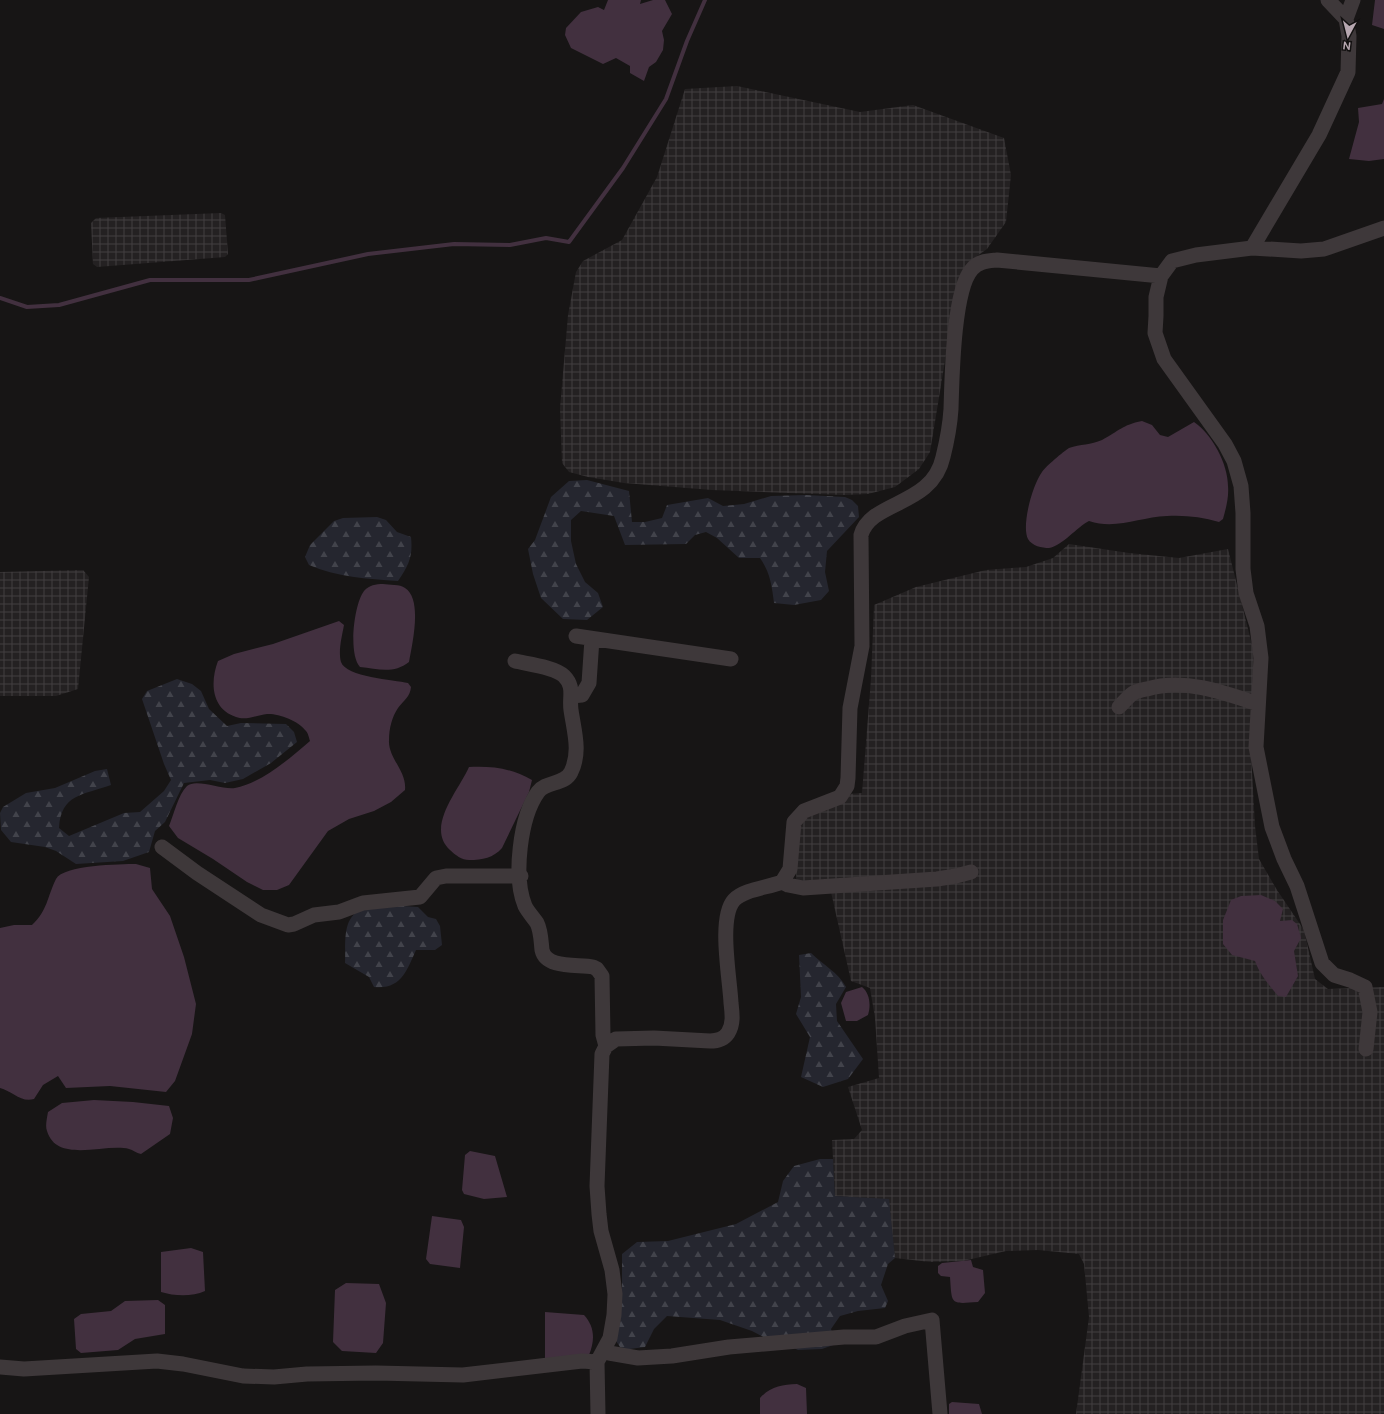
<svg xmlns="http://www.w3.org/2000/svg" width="1384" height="1414" font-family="'DM Sans',sans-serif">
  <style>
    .industrial { fill: url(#industrial-grid) }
    .forest { fill: url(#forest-firs) }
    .water { fill: #42303f }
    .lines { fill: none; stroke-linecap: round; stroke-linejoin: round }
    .stream { stroke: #42303f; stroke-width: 4 }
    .street { stroke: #3e383a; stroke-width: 15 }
  </style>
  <defs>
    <pattern id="industrial-grid" width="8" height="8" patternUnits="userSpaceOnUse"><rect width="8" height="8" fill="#242122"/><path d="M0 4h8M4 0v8" fill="none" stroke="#423e40"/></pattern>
    <pattern id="forest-firs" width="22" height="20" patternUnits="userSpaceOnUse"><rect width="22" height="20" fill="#25262f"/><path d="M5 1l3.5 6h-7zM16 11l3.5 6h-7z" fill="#42434b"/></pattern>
  </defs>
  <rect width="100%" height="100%" fill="#171515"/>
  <path class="industrial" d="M737,86l123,26 53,-7 91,33 7,37 -5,47 -19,27 -21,15 -9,24 -27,164 -11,17 -24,18 -27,7 -24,1 -132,-5 -88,-7 -36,-6 -19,-5 -7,-9 -2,-55 8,-93 8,-43 7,-11 39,-21 35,-63 28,-88z
    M221,213l4,2 3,39 -3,3 -128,10 -4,-3 -2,-41 5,-5z
    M1069,544l60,9 50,5 49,-9 26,104 -4,82 5,91 4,33 18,31 27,40 11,49 13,10 56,-2v427h-308l13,-97 -5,-53 -5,-10 -41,-4 -32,1 -43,10 -33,1 -35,-4 -7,-58 -53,-4 -3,-56 22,-1 8,-9 -14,-43 31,-9 -4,-60 -5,-30 -19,-7 -20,-89 -33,-1 -2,-18 1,-48 6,-9 45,-22 14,-1 9,-114 3,-74 42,-18 70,-17 40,-3 27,-9z
    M83,570l6,7 -11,112 -22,7h-56v-124z"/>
  <path class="forest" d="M587,480l42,11 3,31h13l17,-4 5,-13 41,-7 15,8 21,-2 27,-8 35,-1 39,2 7,3 6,6 1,11 -32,34 -2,21 4,19 -8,9 -27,5 -20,-2c-2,-17 -4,-31 -14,-45h-21l-22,-20 -11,-6 -11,3 -9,9 -61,1 -11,-29 -33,-5 -10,9v21l5,23 9,18 13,11 5,14 -16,13 -24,-1 -22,-21 -8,-24 -5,-25 7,-9 16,-43 18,-16z
    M377,517l9,3 11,12 14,5c2,19 -2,28 -13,44 -30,-2 -62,-4 -89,-16l-4,-8 5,-12 24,-24 9,-3z
    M177,679l15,5 9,7 8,18 18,17 14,-3 45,1 8,8 3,10 -26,21 -28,16 -18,4 -15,-3 -26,3 -19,39 -10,9 -6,21 -26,9 -47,3 -20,-13 -11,-4 -34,-5 -10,-12 -1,-17 3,-6 23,-14 29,-5 40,-17 12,-2 4,16c-28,10 -50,9 -52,43l10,8 55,-23 16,-1 24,-21 7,-11 -7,-16 -22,-65 5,-8z
    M388,905l30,2 10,10 8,2 4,7 2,19 -7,5h-19c-9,20 -15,40 -42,37l-5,-10 -24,-14c1,-20 -4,-48 20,-55 7,-2 16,-2 23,-3z
    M811,953c12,12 27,19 35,34l-10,17 1,17 26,38 -15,20 -25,8 -22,-10 9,-40 -14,-23 5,-17 -2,-42z
    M820,1159h13l2,37 54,3 6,59 -7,6 -7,21 7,16 -3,7 -27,3 -18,5 -9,13 5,15 -14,5 -24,1 -15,-7 -14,-3 -17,-9 -32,-11 -53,-4 -13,13 -9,18 -23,3 -8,-12 8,-39v-45l15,-12 31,-1 68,-17 42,-22 5,-21 11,-15z"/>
  <path class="water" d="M608,0h33l-1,4 13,-4h12l7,14 -10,17 2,9 -1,10 -7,12 -7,5 -5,14 -14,-8v-7l-14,-8 -13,6 -32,-16 -6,-13 1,-7 15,-16 17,-5 6,3z
    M1375,0h9v29l-12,-4z
    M1384,99v60l-15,2 -20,-2 10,-37 -1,-14 24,-4z
    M1142,421l10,4 8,10 8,2 26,-15c18,12 34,42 34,64 1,11 -2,22 -5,33l-4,3c-17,-5 -34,-7 -52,-6 -27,1 -51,14 -78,5 -12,6 -27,25 -40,27 -7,0 -17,-2 -21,-9 -7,-14 5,-55 14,-67 3,-5 22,-21 27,-24 11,-4 22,-3 33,-8 17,-9 20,-15 40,-19z
    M383,584c6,1 17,0 22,4 18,11 7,57 4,74 -15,12 -31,7 -49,5 -12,-13 -6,-63 4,-76 5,-6 12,-7 19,-7z
    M339,621l5,4c-2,11 -6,26 -3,37 5,15 53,18 67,21l3,4c-1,10 -7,13 -13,21 -6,9 -9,20 -9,32 -1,18 18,31 16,50l-14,12 -17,9 -25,8 -21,12 -39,54 -12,5h-14l-16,-8 -34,-23 -35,-21 -9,-12c5,-12 9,-31 18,-40 9,-8 35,4 48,2 27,-5 55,-30 75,-47 -1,-3 -2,-9 -5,-11 -6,-9 -28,-17 -38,-16 -10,1 -21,7 -31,3 -25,-8 -26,-35 -18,-56l16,-7 39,-10z
    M469,767c23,-1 42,1 63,13l-3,12 -27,56c-9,10 -19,12 -33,12 -7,0 -14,-5 -19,-10 -25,-23 9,-60 19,-83z
    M136,864l14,4 2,21 18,27 14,41 12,47 -4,30 -17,47 -9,11 -56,-6 -44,2 -8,-12 -15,9 -9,14c-13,4 -22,-8 -34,-11v-160l14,-3h18c16,-15 15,-28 24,-46 7,-14 65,-15 80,-15z
    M1261,895l14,6 8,8 -3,12 12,-1 5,4 4,14 -7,13 4,25 -12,21 -8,-1c-9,-11 -18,-21 -23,-35l-23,-6 -9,-11v-24l8,-20 10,-4z
    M862,987c8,6 9,19 6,28l-11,6h-11l-5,-18 5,-11z
    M94,1100l39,2 36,4 4,12 -3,16 -29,20c-5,-1 -8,-4 -12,-5 -24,-6 -72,15 -82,-18 -2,-5 0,-13 1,-19l14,-9z
    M470,1151l25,5 12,41 -23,2 -20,-5 -2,-4 3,-35z
    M432,1216l29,4 3,7 -4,41 -30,-4 -4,-5z
    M191,1248l12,4 2,39c-13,6 -31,5 -44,1v-40z
    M971,1260l2,7 10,3 2,23 -7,9c-28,2 -26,3 -28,-25l-9,-1 -3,-3v-7l4,-3z
    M346,1283l33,1 7,19 -3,40 -7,10 -34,-2 -9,-9 2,-52z
    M158,1300l7,5v29l-30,5 -17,11 -37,3 -5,-4 -2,-30 7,-5 30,-3 14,-10z
    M545,1312l39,3c11,12 11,25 5,40l-44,5z
    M797,1384l9,4 1,26h-47v-16c11,-12 22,-13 37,-14z
    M952,1402l27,2 3,10h-33v-10z"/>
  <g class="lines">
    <path class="stream" d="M0,298l27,9 32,-2 91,-25h99l119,-26 86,-10 56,1 36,-7 23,4 54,-74 43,-69 21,-58 18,-41"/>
    <path class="street" d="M1346,19l7,-19
      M1252,248l67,-113 29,-63 1,-36 -3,-17 -18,-19
      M576,636l155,23
      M515,661c13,3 40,6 49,15 11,11 5,21 7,34 3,21 10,42 0,62 -6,13 -25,9 -33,20 -18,25 -25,85 -13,114 3,6 8,11 12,17 4,8 4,18 5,27 4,19 36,14 51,17l4,2 5,7 1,59 3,11
      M572,696l10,-1 7,-12 3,-44
      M1119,707c4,-4 9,-10 13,-13 4,-3 10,-4 15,-5 37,-11 76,3 111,15
      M162,847l35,26 64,42 27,10 6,-1 20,-9 25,-3 24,-9 57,-6 16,-19 10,-2h75
      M782,882l6,3 15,3 134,-9 19,-3 15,-4
      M1366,1049l4,-37 -5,-25 -15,-7 -16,-5 -12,-12 -25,-77 -13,-27 -12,-32 -16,-80 5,-89 -4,-32 -11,-33 -3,-24v-56l-2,-27 -7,-25 -9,-17 -61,-85 -9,-26 1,-17v-19l5,-21 11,-15 24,-6 56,-7 49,3 23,-2 60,-21
      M604,1350l5,3 29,5 34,-2 57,-9 115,-10h32l29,-11 27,-6 8,94
      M0,1367l24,2 133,-8 26,3 60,12 31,1 33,-3 69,-1 87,2 119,-14 15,1
      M598,1414l-1,-52 13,-24 4,-23 1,-21 -3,-24 -11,-39 -2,-17 -2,-28 5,-132 4,-8 10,-7 38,-1 56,3c7,0 14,-2 18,-8 6,-9 4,-21 3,-30 -1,-24 -13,-85 3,-103 11,-11 33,-12 48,-18l8,-13 4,-47 10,-11 36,-14 7,-11 1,-8 2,-70 12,-62 -1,-111c10,-35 71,-28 82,-78 4,-16 7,-32 8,-48 1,-30 2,-119 21,-140 7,-8 16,-8 25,-9l164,16"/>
  </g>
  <g transform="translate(1348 36) rotate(187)" stroke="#121010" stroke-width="3" paint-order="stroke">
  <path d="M0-3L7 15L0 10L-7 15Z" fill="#b7a7b0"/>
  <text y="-6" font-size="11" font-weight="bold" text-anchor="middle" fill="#b7a7b0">N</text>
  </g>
</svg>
